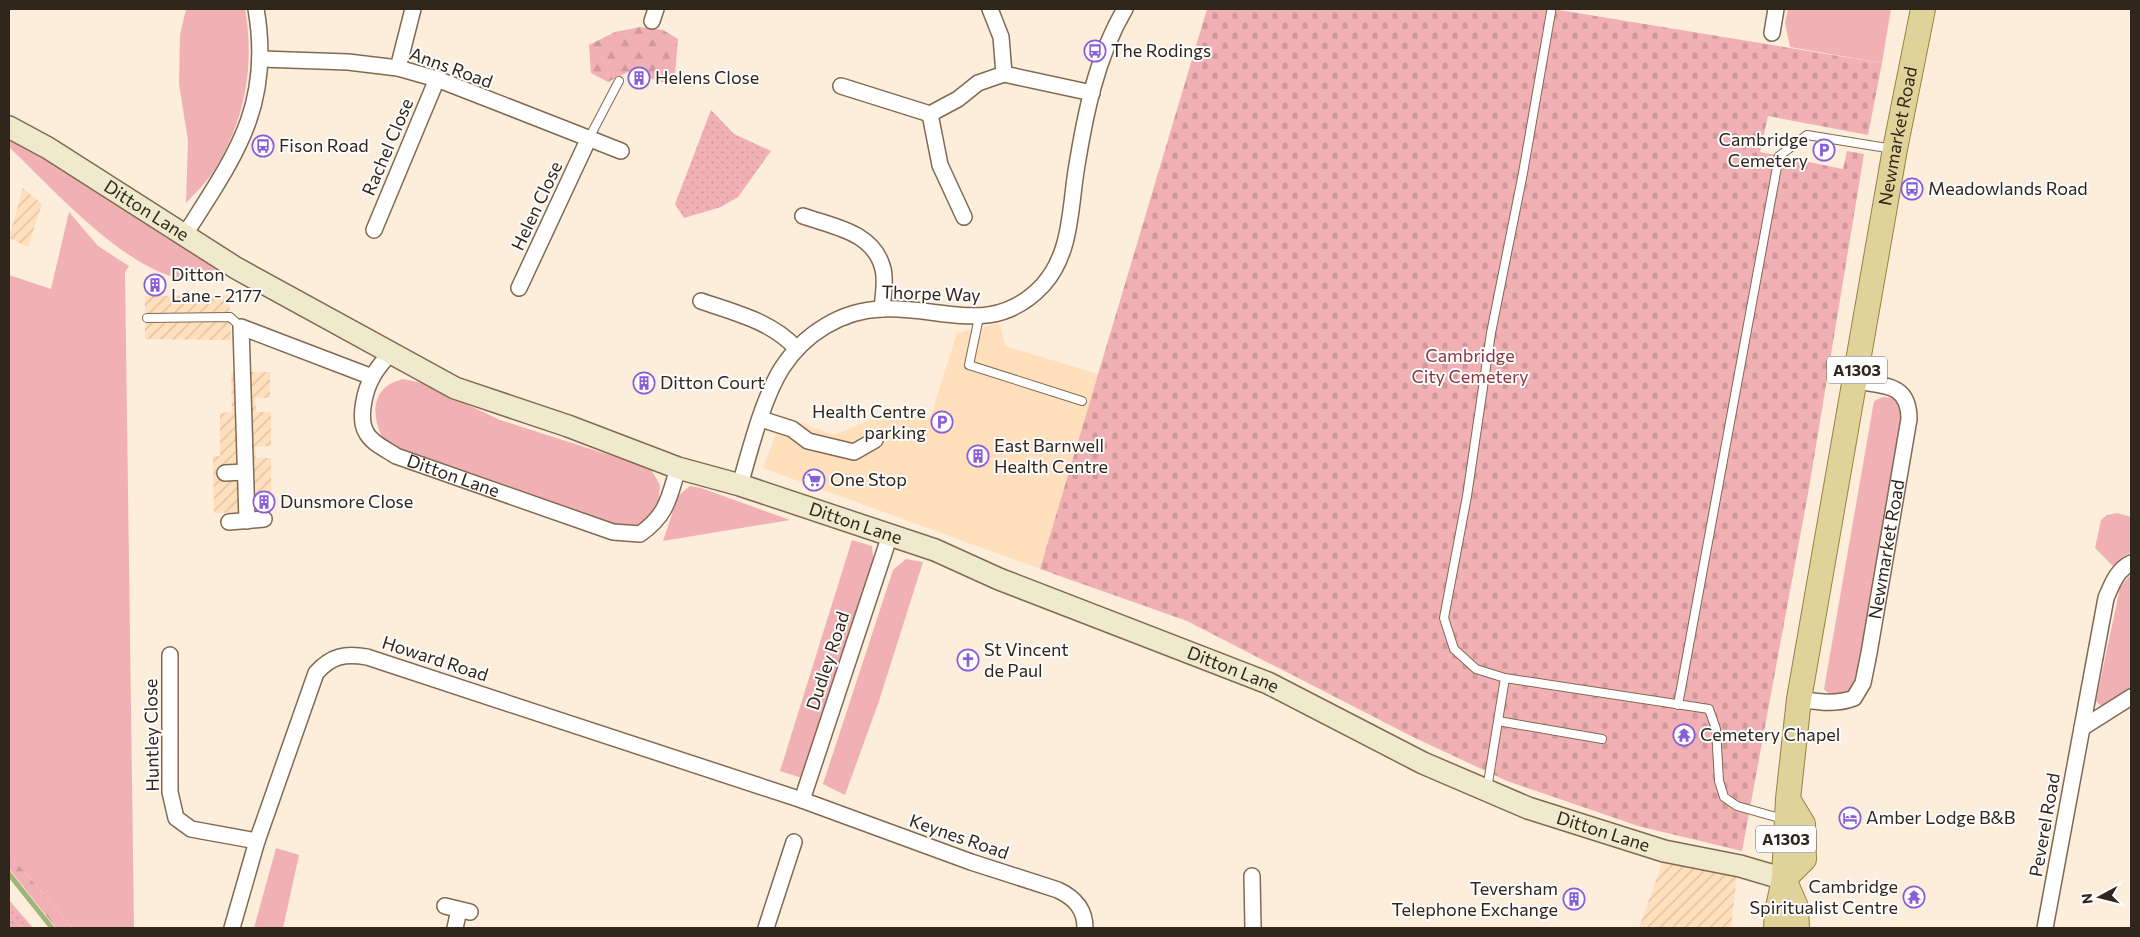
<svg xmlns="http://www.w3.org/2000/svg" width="2140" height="937" font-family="Commissioner,sans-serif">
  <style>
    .built { fill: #ffdfbc }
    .industrial { fill: url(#industrial-furrows) }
    .grass { fill: #f1b1b4 }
    .forest { fill: url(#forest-firs) }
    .cemetery { fill: url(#cemetery-stones) }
    .park { fill: url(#park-dots) }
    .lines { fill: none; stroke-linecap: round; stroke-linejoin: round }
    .stream { stroke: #9fb477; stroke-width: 5 }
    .lane-casing { stroke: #816a50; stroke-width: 10 }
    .street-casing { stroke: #816a50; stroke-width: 18 }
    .secondary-casing { stroke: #816a50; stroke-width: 24 }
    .primary-casing { stroke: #958442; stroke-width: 26 }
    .lane { stroke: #fff; stroke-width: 8 }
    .street { stroke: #fff; stroke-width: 15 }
    .secondary { stroke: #efe9cd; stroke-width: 21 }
    .primary { stroke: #e0d39a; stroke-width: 24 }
    .labels { text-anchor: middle; stroke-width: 4; stroke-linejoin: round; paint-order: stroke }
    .shield { fill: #fdfdfd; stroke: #6e665f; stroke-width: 1 }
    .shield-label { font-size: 16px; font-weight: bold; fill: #30261b }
    .poi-label { font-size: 18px; fill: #30261b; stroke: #fdfdfd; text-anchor: start }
    .street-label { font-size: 18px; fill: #30261b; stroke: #fdfdfd }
    .park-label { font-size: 18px; fill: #89343d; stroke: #fdfdfd }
  </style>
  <defs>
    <pattern id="industrial-furrows" width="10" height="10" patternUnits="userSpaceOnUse" patternTransform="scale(1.25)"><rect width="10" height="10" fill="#ffdfbc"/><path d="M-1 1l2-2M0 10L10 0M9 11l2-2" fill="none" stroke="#dbbfa1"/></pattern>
    <pattern id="forest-firs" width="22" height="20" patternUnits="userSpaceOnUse" patternTransform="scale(1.25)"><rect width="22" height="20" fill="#f1b1b4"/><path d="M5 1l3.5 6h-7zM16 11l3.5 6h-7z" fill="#cf989a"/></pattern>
    <pattern id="cemetery-stones" width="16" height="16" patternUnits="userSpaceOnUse" patternTransform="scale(1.25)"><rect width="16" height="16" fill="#f1b1b4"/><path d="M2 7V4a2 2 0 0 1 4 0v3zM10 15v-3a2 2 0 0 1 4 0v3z" fill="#cf989a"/></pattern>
    <pattern id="park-dots" width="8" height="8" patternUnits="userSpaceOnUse" patternTransform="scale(1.25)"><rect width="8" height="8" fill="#f1b1b4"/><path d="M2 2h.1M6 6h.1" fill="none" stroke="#cf989a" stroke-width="1.8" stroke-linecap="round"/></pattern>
  </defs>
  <rect width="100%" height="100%" fill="#fdeddb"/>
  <path class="built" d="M1000,323l5,23 93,28 -58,195 -277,-101 20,-52 51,19 62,-26 34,9 27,-85z"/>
  <path class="industrial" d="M23,188l19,16 -14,43 -19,-9z
    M229,295l2,45 -86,-1v-43z
    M231,372h39v26h-15l1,14h15v34l-16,1 1,11h15v49l-18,5 -39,1 -1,-57h7v-43l12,-1z
    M1665,855l72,20 -6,53h-92z"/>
  <path class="grass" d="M186,9h59c10,57 0,112 -31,162 -7,11 -19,22 -28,32l2,-62 -9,-57 1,-49z
    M1788,9h103l-9,54 -92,-16 -5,-24z
    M9,137l211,132c-11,2 -36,10 -46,8 -57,-16 -122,-89 -165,-130z
    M69,212l29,34 31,20 -4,6 9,656h-61l-64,-74v-579l42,14z
    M403,379l19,4 78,37 150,48 10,17 -2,20 -17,20 -16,4 -235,-78c-18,-26 -25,-63 13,-72z
    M1883,397l13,1 9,5 -47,278 -8,13c-11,3 -19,3 -26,-5l50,-288z
    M690,486l11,2 89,32 -127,21 15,-45z
    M2117,513l14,4v35l-8,5 -9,10 -19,-19 6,-28 6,-5z
    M852,540l20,6 2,19 -72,213 -22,-7z
    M906,559l17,3 -44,139 -34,94 -22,-11 70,-214z
    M2131,574v115l-29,18 -6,-6 24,-113z
    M276,848l23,7 -16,73h-29z"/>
  <path class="forest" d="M640,27l23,3 15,9 -4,47 -31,-10 -9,-7 -26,13 -17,-9 -2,-28 26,-13z
    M9,854l64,74h-17l-47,-59z"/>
  <path class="cemetery" d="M1207,9h346l329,54 -14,72 -100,-19 -8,36 83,17 4,-18 17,3 -55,334 -67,363 -104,-25 -131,-45 -96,-45 -224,-115 -147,-52z"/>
  <path class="park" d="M711,110l23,24 37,17 -33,46 -17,10 -37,11 -9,-14z
    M9,900l24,28h-24z"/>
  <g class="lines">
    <path class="stream" d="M9,874l43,54"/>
    <g class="lane-casing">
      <path id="lane" d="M1551,12l-28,161 -32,160 -24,163 -23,122 10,31 22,20 29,9 204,31 7,20 3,52 5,16 13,9 46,13
        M588,140l31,-59
        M979,317l-10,48 113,36
        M147,318l83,-1 11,10
        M1505,678l-7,43 104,18
        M1678,705l101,-549 28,-21 86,14
        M1487,789l11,-68"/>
    </g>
    <g class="street-casing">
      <g id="street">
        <path d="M990,9l11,28 3,37"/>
        <path d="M652,21l4,-12"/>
        <path d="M1772,33l4,-24"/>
        <path d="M261,59l87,3 50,6 39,11 184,72"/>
        <path d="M398,68l15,-59"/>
        <path d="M841,86l89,28 28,-15 20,-16 26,-9 88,19"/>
        <path d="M930,114l10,51 24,52"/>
        <path d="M803,216c31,11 71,16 80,53 3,12 0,28 -1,40"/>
        <path d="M374,230l63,-151"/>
        <path d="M184,236c50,-79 89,-129 72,-227"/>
        <path d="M519,288l69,-148"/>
        <path d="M701,301c34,12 70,20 95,47"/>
        <path id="s1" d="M389,354c-5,7 -12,14 -16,22 -8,13 -15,42 -7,56 5,11 20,17 30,24l217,76 27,2c27,-19 29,-36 38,-66"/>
        <path d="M761,419l31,10 16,12 46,11 21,-12"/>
        <path d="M225,473l19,-1"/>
        <path d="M740,485c10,-35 23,-87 42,-117 22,-34 60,-58 100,-59 60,-3 112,29 161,-24 28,-31 27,-75 33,-114 9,-56 20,-113 49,-162"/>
        <path d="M247,521l-6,-194 131,50"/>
        <path d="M229,522l35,-3"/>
        <path d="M170,655v137l6,26 15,11 66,12"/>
        <path id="s2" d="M1799,699c20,3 36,6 55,-1l9,-15 6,-30 40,-234c0,-36 -25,-33 -54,-38"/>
        <path d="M2082,728l49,-31"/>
        <path d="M802,800l88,-265"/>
        <path d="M1252,876l1,52"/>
        <path d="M445,906l25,6"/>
        <path d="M232,928l25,-87 59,-168c15,-17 29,-20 51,-16l435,143 169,62 87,28c17,8 27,19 27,38"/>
        <path d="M455,928l4,-18"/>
        <path d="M766,928l28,-86"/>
        <path d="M2045,928l61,-330c6,-14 11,-28 25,-35"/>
      </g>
    </g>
    <g class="secondary-casing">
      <g id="secondary">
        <path id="s3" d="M9,127l39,21 188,120 219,120 113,38 110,42 62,17 195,65 64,29 269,104 155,80 105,45 136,43 76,15 44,13"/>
      </g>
    </g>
    <g class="primary-casing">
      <g id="primary">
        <path d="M1784,879l20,-20 -1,-35 -14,-23"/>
        <path d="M1784,879l12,28 1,21"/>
        <path id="s4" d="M1776,928l1,-16 7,-33 4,-80 11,-100 96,-550 28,-140"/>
      </g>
    </g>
    <use href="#lane" class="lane"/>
    <use href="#street" class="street"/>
    <use href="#secondary" class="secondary"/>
    <use href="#primary" class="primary"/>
  </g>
  <defs>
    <g id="bus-ring" transform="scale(1.125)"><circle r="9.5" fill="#fdfdfd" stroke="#885ed8" stroke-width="1.5"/><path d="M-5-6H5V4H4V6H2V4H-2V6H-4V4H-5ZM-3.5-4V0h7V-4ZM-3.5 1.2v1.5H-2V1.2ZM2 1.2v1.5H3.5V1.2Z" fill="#885ed8"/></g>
    <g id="building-ring" transform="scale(1.125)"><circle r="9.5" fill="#fdfdfd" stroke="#885ed8" stroke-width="1.5"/><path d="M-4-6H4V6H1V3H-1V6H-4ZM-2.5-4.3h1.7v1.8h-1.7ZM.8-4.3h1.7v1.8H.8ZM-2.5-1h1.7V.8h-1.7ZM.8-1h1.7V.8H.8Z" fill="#885ed8"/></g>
    <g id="parking-ring" transform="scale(1.125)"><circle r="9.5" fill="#fdfdfd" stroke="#885ed8" stroke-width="1.5"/><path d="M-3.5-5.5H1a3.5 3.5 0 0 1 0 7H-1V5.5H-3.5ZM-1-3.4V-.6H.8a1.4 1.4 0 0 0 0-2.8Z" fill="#885ed8"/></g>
    <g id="supermarket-ring" transform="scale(1.125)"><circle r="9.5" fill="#fdfdfd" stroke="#885ed8" stroke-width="1.5"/><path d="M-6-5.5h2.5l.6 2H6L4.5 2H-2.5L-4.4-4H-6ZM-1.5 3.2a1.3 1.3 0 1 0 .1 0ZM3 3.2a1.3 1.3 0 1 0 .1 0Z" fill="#885ed8"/></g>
    <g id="church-ring" transform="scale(1.125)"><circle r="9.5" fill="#fdfdfd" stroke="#885ed8" stroke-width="1.5"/><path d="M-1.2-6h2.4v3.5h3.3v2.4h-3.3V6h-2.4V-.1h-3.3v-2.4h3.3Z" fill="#885ed8"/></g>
    <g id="temple-ring" transform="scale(1.125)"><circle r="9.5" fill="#fdfdfd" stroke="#885ed8" stroke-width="1.5"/><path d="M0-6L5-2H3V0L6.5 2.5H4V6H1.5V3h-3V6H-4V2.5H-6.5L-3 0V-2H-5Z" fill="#885ed8"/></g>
    <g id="hotel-ring" transform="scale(1.125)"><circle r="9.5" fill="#fdfdfd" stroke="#885ed8" stroke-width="1.5"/><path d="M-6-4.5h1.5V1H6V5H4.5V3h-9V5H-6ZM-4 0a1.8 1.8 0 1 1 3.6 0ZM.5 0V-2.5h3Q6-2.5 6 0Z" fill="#885ed8"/></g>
  </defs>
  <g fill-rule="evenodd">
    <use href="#bus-ring" x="1095" y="51"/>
    <use href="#building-ring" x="639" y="78"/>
    <use href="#bus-ring" x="263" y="146"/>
    <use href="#parking-ring" x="1824" y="150"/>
    <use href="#bus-ring" x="1912" y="189"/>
    <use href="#building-ring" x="155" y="285"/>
    <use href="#building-ring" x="644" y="383"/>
    <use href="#parking-ring" x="942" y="422"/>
    <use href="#building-ring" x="978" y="456"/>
    <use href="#supermarket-ring" x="814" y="480"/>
    <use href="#building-ring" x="264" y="502"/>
    <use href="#church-ring" x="968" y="660"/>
    <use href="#temple-ring" x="1684" y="735"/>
    <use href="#hotel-ring" x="1850" y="818"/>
    <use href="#temple-ring" x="1914" y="897"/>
    <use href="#building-ring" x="1574" y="899"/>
  </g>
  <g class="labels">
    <g class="shield">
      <rect x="1827" y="356.5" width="60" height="27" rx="4"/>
      <rect x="1756" y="825.5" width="60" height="27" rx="4"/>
    </g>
    <g class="shield-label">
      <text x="1857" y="376">A1303</text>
      <text x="1786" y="845">A1303</text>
    </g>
    <g class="poi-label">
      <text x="1111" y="57">The Rodings</text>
      <text x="655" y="84">Helens Close</text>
      <text x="1808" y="146" text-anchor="end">Cambridge<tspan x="1808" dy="21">Cemetery</tspan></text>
      <text x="279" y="152">Fison Road</text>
      <text x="1928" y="195">Meadowlands Road</text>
      <text x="171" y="281">Ditton<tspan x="171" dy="21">Lane - 2177</tspan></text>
      <text x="660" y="389">Ditton Court</text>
      <text x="926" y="418" text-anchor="end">Health Centre<tspan x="926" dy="21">parking</tspan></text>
      <text x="994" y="452">East Barnwell<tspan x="994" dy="21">Health Centre</tspan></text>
      <text x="830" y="486">One Stop</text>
      <text x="280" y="508">Dunsmore Close</text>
      <text x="984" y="656">St Vincent<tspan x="984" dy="21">de Paul</tspan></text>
      <text x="1700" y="741">Cemetery Chapel</text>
      <text x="1866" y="824">Amber Lodge B&amp;B</text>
      <text x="1898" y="893" text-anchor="end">Cambridge<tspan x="1898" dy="21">Spiritualist Centre</tspan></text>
      <text x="1558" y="895" text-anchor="end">Teversham<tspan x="1558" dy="21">Telephone Exchange</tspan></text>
    </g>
    <g class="street-label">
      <text transform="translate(451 68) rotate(20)" y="6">Anns Road</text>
      <text dy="6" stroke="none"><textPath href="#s4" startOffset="802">Newmarket Road</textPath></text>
      <text transform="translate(388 147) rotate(-67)" y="6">Rachel Close</text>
      <text transform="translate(537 206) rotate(-65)" y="6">Helen Close</text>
      <text dy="6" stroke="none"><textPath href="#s3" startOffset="161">Ditton Lane</textPath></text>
      <text transform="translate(931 294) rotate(2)" y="6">Thorpe Way</text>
      <text dy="6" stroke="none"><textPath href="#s1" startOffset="185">Ditton Lane</textPath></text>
      <text dy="6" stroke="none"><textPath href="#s3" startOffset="940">Ditton Lane</textPath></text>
      <text dy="6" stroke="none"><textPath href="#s2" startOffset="209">Newmarket Road</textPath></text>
      <text transform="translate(435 659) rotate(18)" y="6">Howard Road</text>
      <text transform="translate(828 661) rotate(-72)" y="6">Dudley Road</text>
      <text dy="6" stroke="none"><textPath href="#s3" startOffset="1345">Ditton Lane</textPath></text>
      <text transform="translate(152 735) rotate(-91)" y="6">Huntley Close</text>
      <text transform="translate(2045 825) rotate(-80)" y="6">Peverel Road</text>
      <text dy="6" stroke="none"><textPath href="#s3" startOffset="1750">Ditton Lane</textPath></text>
      <text transform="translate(959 837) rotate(19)" y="6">Keynes Road</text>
    </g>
    <g class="park-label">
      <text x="1470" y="362">Cambridge<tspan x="1470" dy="21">City Cemetery</tspan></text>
    </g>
  </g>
  <rect width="2140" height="937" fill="none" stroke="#30261b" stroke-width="20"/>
  <g transform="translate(2100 897) rotate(263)" stroke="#fdfdfd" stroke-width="4" paint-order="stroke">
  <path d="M0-4L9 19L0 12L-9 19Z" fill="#30261b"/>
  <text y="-8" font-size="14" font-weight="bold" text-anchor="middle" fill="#30261b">N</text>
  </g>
</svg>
